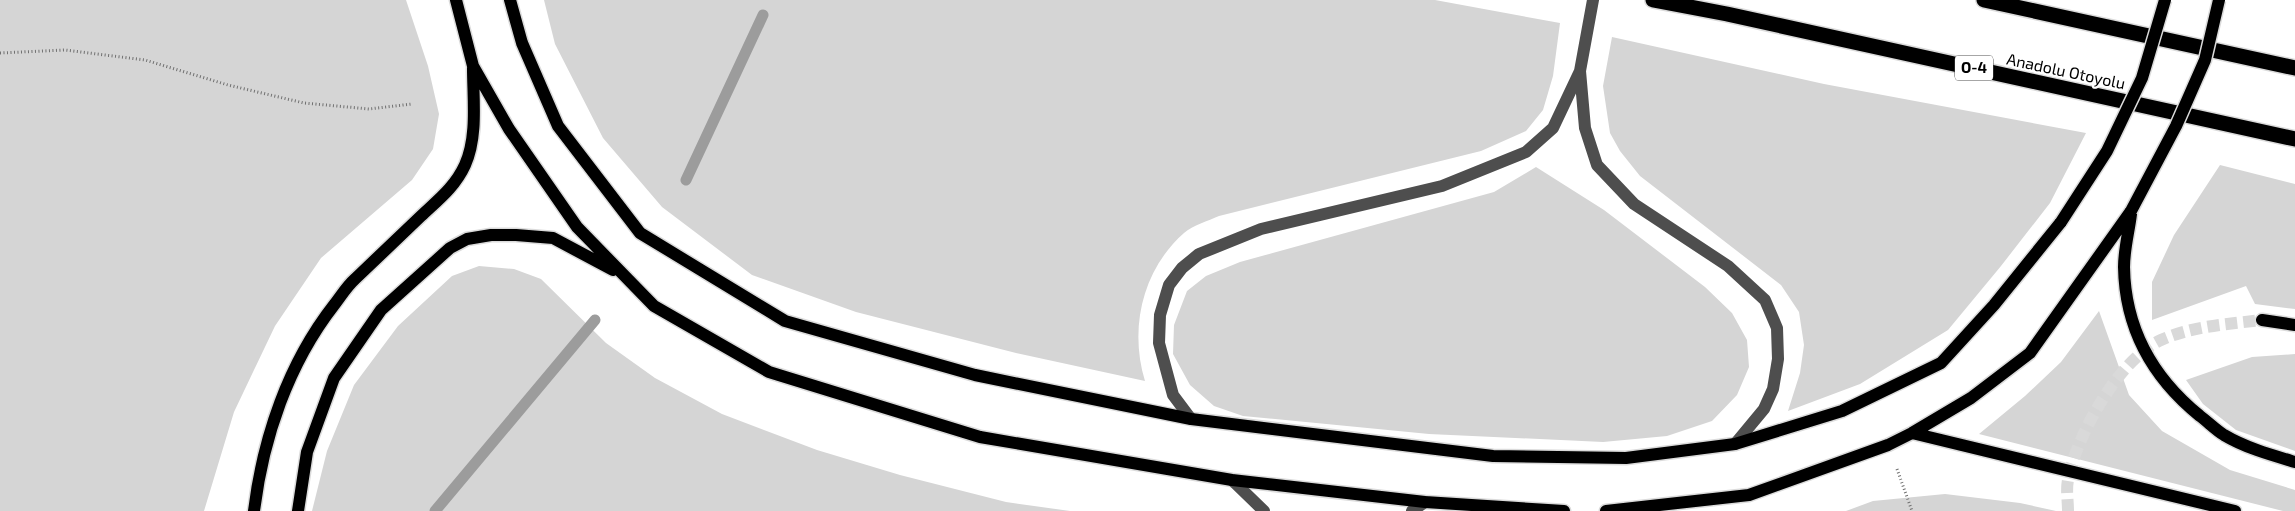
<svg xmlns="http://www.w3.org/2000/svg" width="2295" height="511" font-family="'Exo 2',sans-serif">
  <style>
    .green { fill: #d5d5d5 }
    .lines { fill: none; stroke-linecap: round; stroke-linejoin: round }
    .stream { stroke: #9c9c9c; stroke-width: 11 }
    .major-tunnel { stroke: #d9d9d9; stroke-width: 12; stroke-dasharray: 12 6; stroke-linecap: butt }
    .major-casing { stroke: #dbdbdb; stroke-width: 15 }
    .highway-casing { stroke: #dbdbdb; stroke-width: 18 }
    .path { stroke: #707070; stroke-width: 3; stroke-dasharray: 1 2.5; stroke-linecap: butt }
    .minor { stroke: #4e4e4e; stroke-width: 12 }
    .major { stroke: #000; stroke-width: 12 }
    .highway { stroke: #000; stroke-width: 15 }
    .major-bridge-casing { stroke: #dbdbdb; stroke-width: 15; stroke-linecap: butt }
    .major-bridge { stroke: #000; stroke-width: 12 }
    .labels { text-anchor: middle; stroke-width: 4.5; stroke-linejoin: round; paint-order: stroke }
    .shield { fill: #fff; stroke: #4c4c4c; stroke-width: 1 }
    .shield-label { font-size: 15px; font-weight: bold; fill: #000 }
    .street-label { font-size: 16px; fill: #000; stroke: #fff }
  </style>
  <rect width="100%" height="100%" fill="#fff"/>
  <path class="green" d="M0,0h406l22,66 11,48 -6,35 -21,31 -91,78 -46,68 -41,86 -30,99h-204z
    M544,0h891l125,23 -7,53 -10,34 -17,21 -45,20 -262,65c-11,5 -26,9 -35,17 -42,37 -55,96 -39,148l-129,-28 -160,-41 -104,-37 -90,-68 -59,-69 -48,-94z
    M1612,37l212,47 262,49 -36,70 -49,63 -53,64 -88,54 -72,27 12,-38 4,-28 -5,-33 -18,-27 -141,-109 -20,-25 -10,-18 -7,-47z
    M2220,165l75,19v125l-40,-5 -9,-18 -94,34v-38l22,-47z
    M1536,167l68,43 101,77 27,26 15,27 2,27 -12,28 -25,26 -45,15 -64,6 -174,-8 -186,-18 -29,-10 -24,-21 -17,-31 1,-29 13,-34 19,-15 34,-14 254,-70z
    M479,266l35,3 27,10 65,64 49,35 67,36 95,36 83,25 106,27 64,9h-758l15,-60 27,-66 44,-59 54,-50z
    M2099,311l30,84 33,36 68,39 65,20v21h-12l-304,-77 46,-38 36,-34z
    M2295,354v97l-59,-21 -33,-26 -17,-24 66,-23z
    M1945,494l75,9 36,8h-210l27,-10z"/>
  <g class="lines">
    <path class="stream" d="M686,180l77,-165
      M435,511l160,-191"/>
    <path class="major-tunnel" d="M2068,511c0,-10 -2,-21 0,-31 8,-44 51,-121 93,-140 31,-14 68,-16 101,-20"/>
    <g class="major-casing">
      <path id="major" d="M456,0l17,66 36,63 68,98 77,79 115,66 211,65 252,43 193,22 139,9
        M510,0l12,43 36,83 82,107 145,88 190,54 216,44 302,37 133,2 109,-14 107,-33 99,-48 53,-58 67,-83
        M2131,214c-2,17 -7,35 -7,53 1,61 29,111 76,149 8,6 16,14 24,19 22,13 47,20 71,27
        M2262,320l33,5
        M1912,433l323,78
        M254,511c9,-73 34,-147 80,-206 7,-9 13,-19 21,-26 22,-21 44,-42 66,-63 17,-16 34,-29 44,-51 13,-29 8,-66 8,-97
        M298,511l9,-59 27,-74 47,-68 69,-62 17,-9 24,-4h25l37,3 60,32
        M1606,511l143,-16 139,-50 24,-12 59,-35 59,-45 101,-142"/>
    </g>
    <g class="highway-casing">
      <path id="highway" d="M1653,0l74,14 568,125
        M1984,0l311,68"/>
    </g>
    <path class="path" d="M0,53l65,-3 80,10 83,25 76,18 65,6 43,-5
      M1897,469l15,42"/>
    <path class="minor" d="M1593,0l-13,71 5,57 12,37 37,39 94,62 37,34 12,28 1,31 -5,30 -9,20 -29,35
      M1191,419l-18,-24 -14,-52 1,-28 9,-30 13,-17 17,-14 62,-25 181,-43 84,-34 27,-24 27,-57
      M1232,480l32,31
      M1412,511l13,-9"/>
    <use href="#major" class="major"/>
    <use href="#highway" class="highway"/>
    <g class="major-bridge-casing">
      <path id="major-bridge" d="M2131,211l45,-85 29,-66 14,-60
        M2061,222l46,-71 35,-73 23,-78"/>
    </g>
    <use href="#major-bridge" class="major-bridge"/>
  </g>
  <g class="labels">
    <rect class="shield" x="1955" y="55.5" width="38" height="25" rx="4"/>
    <g class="shield-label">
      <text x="1974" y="73">O-4</text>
    </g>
    <g class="street-label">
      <text transform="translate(2066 71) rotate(12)" y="6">Anadolu Otoyolu</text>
    </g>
  </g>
</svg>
